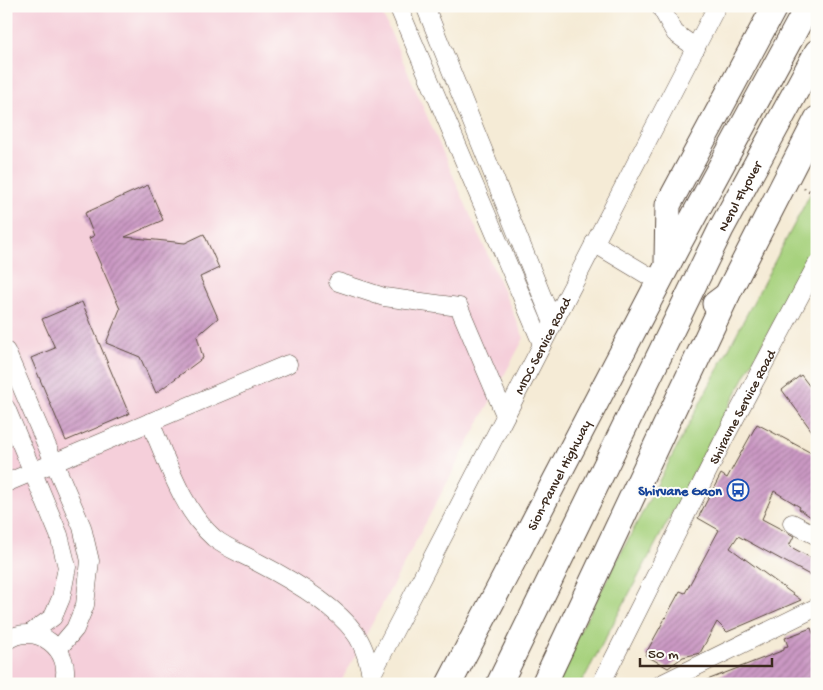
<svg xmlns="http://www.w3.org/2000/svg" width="823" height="690" font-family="'Gochi Hand',sans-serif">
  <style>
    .built { fill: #f5cfda }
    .grass { fill: #a7d27e; stroke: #717e4e }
    .building { fill: url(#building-hatch) }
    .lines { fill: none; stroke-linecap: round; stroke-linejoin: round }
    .minor-casing { stroke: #57473a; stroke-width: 19 }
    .highway-casing { stroke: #57473a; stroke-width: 27 }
    .path { stroke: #57473a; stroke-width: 3; stroke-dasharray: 1 4; stroke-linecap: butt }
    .minor { stroke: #fff; stroke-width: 18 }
    .highway { stroke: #fff; stroke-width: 25 }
    .labels { text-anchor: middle; stroke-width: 4; stroke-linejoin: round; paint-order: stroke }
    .street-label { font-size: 14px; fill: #3b2a1e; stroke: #fdfcf7 }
    .transit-label { font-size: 14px; font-weight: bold; fill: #164399; stroke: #fdfcf7; text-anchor: end }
  </style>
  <defs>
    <pattern id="building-hatch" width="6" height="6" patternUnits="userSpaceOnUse" patternTransform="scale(1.25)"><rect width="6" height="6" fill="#cb99c4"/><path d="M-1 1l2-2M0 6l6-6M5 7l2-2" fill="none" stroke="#a67d9f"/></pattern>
  </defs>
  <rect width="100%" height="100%" fill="#fdfcf7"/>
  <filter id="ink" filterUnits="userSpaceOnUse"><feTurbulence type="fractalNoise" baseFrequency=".02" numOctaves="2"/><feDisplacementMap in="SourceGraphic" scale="10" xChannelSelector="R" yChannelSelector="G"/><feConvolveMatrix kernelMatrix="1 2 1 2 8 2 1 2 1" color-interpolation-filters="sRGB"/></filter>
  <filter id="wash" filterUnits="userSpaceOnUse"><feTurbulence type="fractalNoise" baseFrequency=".0096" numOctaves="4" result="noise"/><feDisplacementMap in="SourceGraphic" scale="20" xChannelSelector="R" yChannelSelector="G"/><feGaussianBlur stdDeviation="1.12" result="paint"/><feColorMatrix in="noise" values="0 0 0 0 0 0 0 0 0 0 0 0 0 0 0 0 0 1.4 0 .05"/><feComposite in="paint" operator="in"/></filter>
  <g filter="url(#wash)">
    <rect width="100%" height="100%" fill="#f5ebd6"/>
    <path class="built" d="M6,6h373l145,332 -184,346h-334z"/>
    <path class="grass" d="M817,181v60l-236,443h-29z"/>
    <g id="blocks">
      <path class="building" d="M148,185l15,35 -38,17 60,6 19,-9 15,34 -19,9 18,41 -21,18 6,22 -47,35 -16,-36 -34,-14 14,-34 -31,-71 5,-2 -9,-23z
        M82,302l47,112 -63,27 -35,-83 24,-10 -13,-29z
        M801,375l16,21v42l-35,-48z
        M757,424l60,32v65l-18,-12 1,-2 -26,-16 -12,28 32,17 -5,10 28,15v18l-79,-43 -8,12 71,52 -74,32 -10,-10 -17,31 -17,4 -15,11 -23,-13 35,-64 5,2 34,-63 -21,-12 23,-44 6,4z
        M811,628l6,15v35l-14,6h-106l87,-34v-3l4,-1 -3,-8z"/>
    </g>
  </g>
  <g filter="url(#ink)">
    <use href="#blocks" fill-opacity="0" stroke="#57473a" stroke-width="1"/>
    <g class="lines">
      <g class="minor-casing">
        <g id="minor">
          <path d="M398,6l144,338"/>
          <path d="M425,6l128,317"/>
          <path d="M660,6l15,27 21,15"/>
          <path d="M594,243l65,39"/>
          <path d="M338,282l46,15 75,10 46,108"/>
          <path d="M6,351l76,176 8,34 -5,44 -10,24 -17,20"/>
          <path d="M6,408l53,127 8,32 -6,31 -8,19 -22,16"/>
          <path d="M150,422c17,38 32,88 64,116 12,10 29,16 43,24 31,16 77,42 98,71 9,12 13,27 16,42"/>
          <path d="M6,483l282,-119"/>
          <path d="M792,523l25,13"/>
          <path d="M6,641c29,-21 69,9 57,43"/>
          <path id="s1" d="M367,684l350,-678"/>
          <path id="s2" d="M601,684l123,-245 93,-175"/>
          <path d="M661,684l156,-77"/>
        </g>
      </g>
      <g class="highway-casing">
        <g id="highway">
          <path d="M667,261l1,-56 107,-199"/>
          <path d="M715,304l12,-9 90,-176"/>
          <path id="s3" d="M449,684l228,-437 131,-241"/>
          <path id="s4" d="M499,684l222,-455 96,-177"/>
          <path d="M544,684l183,-389"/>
        </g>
      </g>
      <path class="path" d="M804,188l13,7"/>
      <use href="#minor" class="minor"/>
      <use href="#highway" class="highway"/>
    </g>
  </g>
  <defs>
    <g id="bus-ring" transform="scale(1.125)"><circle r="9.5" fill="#fdfcf7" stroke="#1a4fb4" stroke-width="1.5"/><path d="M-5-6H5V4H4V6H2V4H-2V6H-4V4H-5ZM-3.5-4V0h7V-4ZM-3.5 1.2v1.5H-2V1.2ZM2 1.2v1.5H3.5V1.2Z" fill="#1a4fb4"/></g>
  </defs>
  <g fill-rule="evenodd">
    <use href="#bus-ring" x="738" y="490"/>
  </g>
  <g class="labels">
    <g class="street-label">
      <text dy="5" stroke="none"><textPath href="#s4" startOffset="544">Nerul Flyover</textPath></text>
      <text dy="5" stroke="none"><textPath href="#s1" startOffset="381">MIDC Service Road</textPath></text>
      <text dy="5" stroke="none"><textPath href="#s2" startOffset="311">Shiravne Service Road</textPath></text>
      <text dy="5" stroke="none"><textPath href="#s3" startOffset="236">Sion-Panvel Highway</textPath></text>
    </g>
    <g class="transit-label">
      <text x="722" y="495">Shirvane Gaon</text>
    </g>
  </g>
  <rect width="823" height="690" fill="none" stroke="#fdfcf7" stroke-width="25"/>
  <path d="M640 658v8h132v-8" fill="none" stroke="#3b2a1e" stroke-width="2.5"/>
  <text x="648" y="658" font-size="15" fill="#3b2a1e" stroke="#fdfcf7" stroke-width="4" paint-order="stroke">50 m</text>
</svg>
